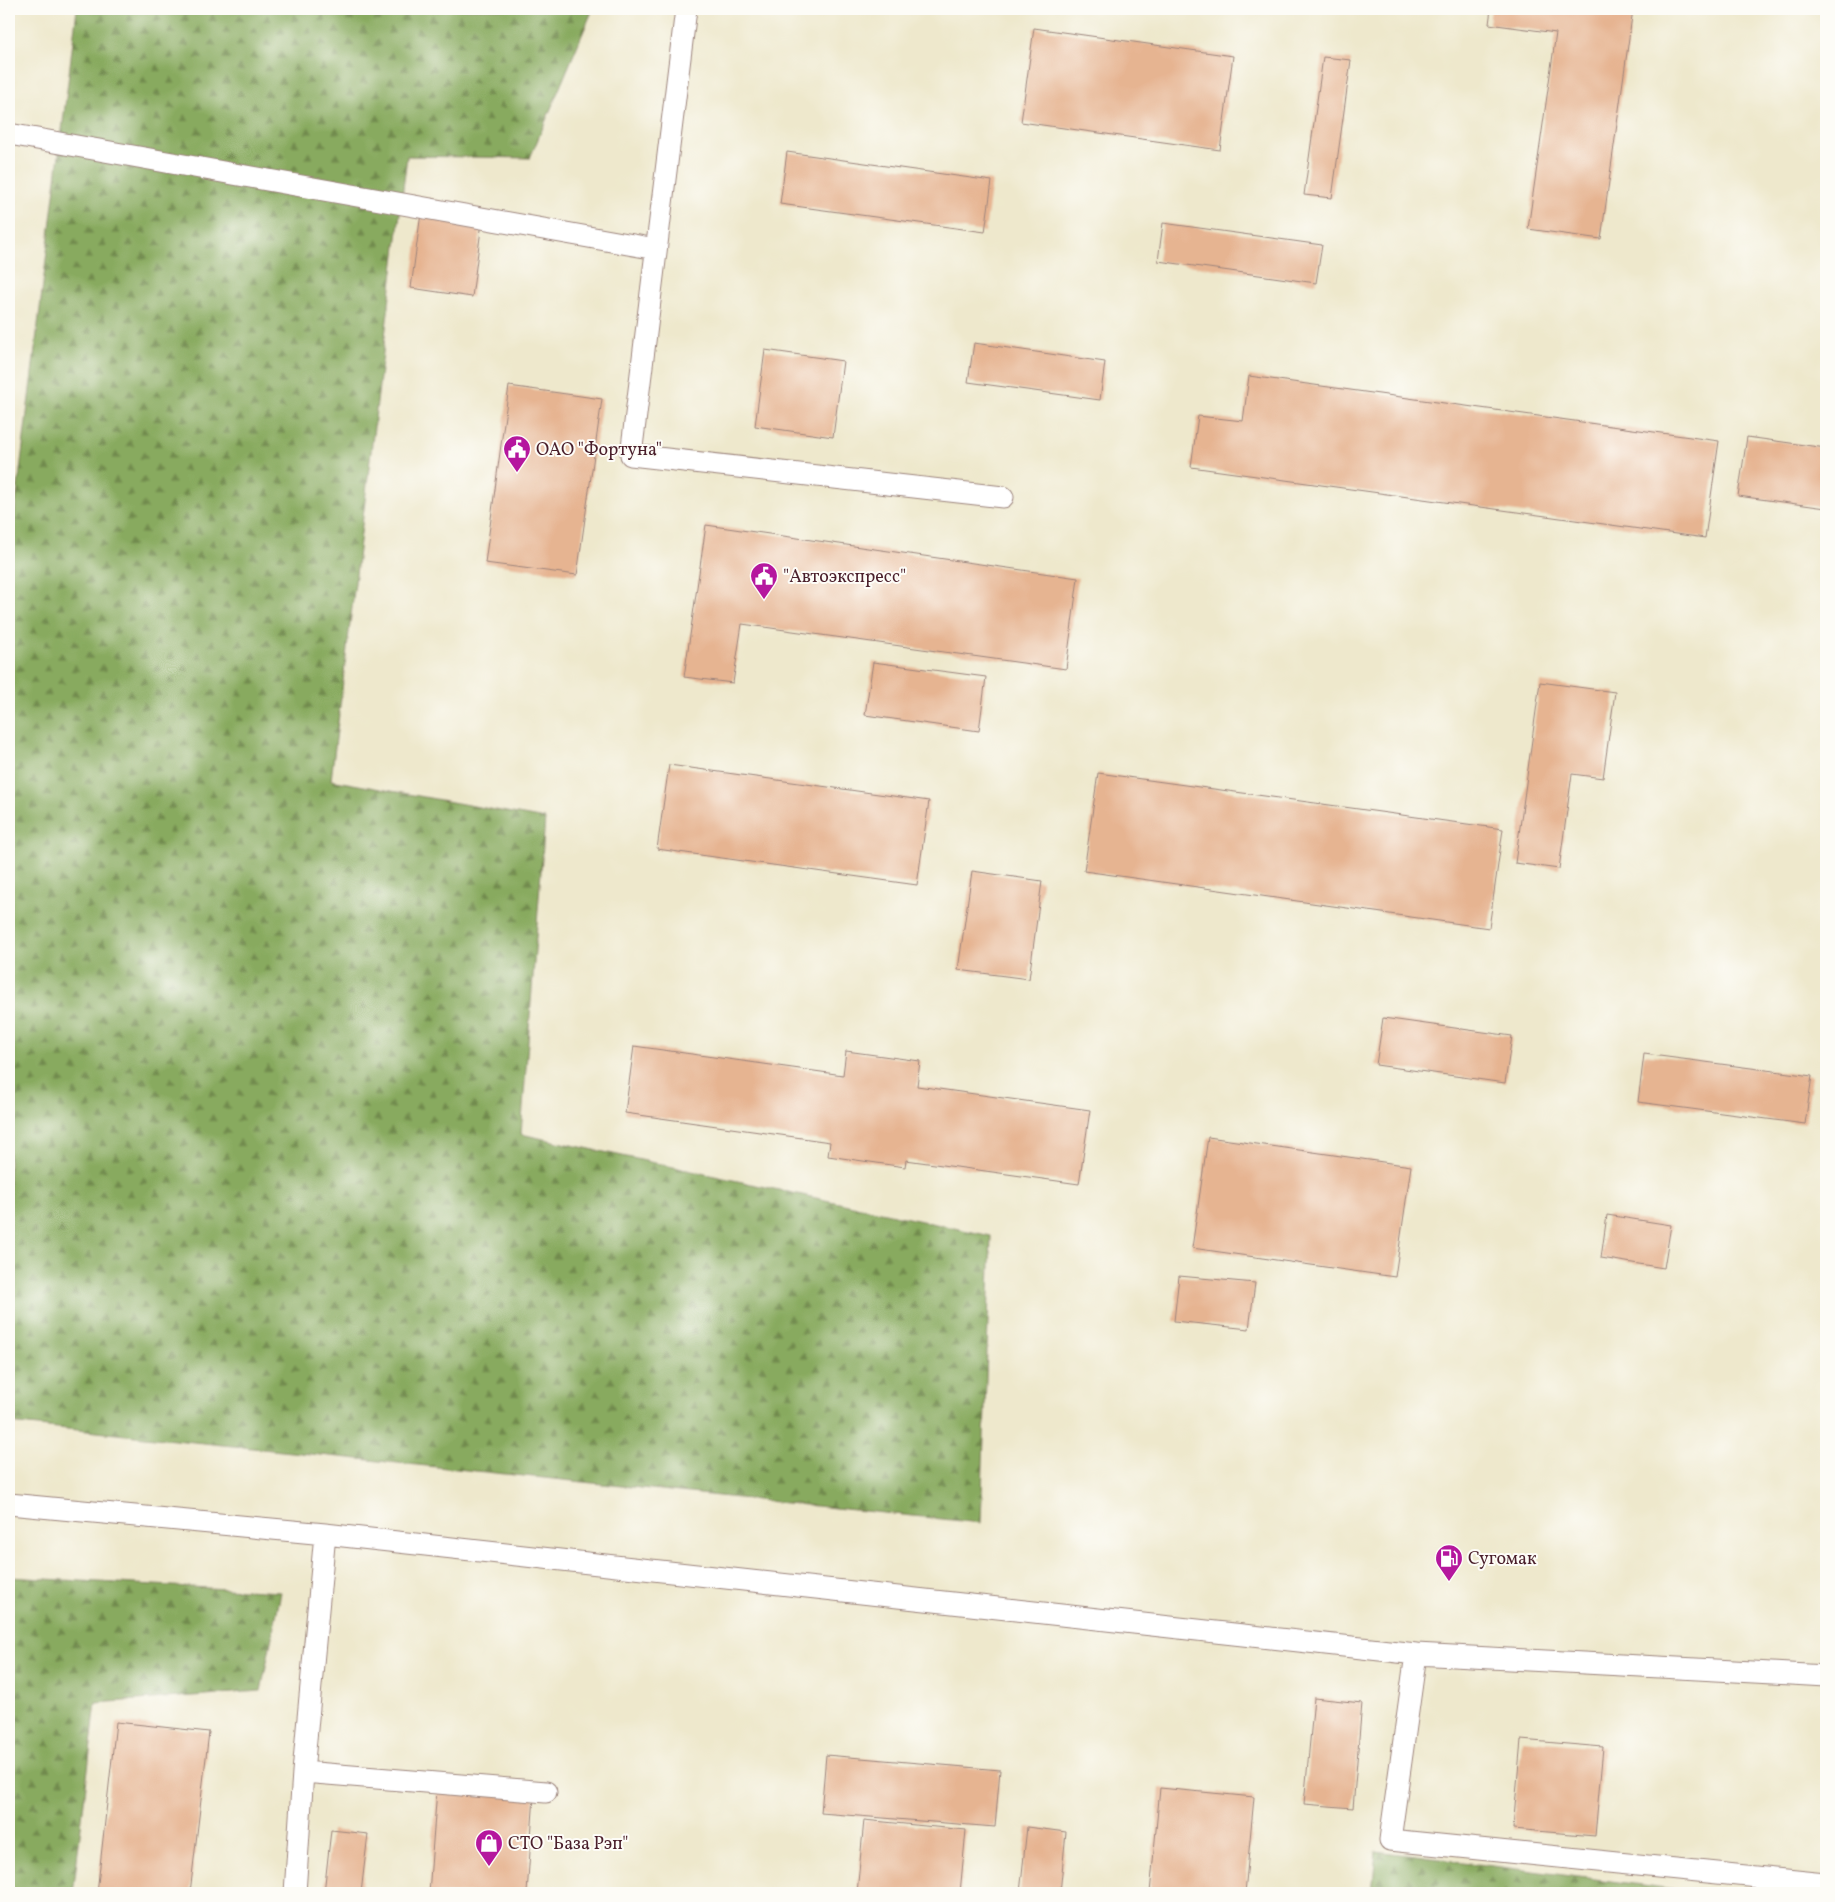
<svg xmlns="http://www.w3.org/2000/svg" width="1835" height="1902" font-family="Vollkorn,serif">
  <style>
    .forest { fill: url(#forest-firs); stroke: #696444 }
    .building { fill: #e6b491 }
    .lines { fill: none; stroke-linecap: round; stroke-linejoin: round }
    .lane-casing { stroke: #9c847c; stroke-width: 23 }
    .lane { stroke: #fff; stroke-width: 21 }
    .labels { text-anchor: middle; stroke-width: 4; stroke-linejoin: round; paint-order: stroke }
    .poi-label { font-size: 18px; fill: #4a1f2b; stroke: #fdfcf7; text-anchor: start }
  </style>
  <defs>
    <pattern id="forest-firs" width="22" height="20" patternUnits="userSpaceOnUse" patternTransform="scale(1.25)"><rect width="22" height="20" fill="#88aa5e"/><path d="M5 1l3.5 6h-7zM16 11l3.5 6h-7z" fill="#718a4e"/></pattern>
  </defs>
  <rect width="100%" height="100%" fill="#fdfcf7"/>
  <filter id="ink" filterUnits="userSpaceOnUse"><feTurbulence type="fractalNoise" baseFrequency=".02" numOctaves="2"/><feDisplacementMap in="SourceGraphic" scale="10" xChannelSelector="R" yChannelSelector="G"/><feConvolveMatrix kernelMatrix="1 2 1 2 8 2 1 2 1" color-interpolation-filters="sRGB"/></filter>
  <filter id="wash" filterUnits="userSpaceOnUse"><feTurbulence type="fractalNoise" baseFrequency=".0096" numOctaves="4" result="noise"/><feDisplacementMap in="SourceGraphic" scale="20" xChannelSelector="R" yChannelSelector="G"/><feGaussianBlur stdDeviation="1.12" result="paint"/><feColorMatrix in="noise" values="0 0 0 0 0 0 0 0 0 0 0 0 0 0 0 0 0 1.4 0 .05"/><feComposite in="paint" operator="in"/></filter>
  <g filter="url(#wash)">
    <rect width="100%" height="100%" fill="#eee8cc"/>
    <path class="forest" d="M77,9h516l-63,149 -123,-2 -76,624 214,39 -24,315 470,102 -10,287 -972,-100v-864z
      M9,1577l272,15 -20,99 -165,12 -23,190h-64z
      M1376,1851l328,42h-332z"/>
    <g id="blocks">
      <path class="building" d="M1491,9h142l-32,230 -73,-10 28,-196 -67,-9z
        M1034,28l199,28 -13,94 -199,-28z
        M1323,57l28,3 -19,138 -28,-3z
        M787,152l205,29 -7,51 -205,-28z
        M421,213l61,9 -10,75 -61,-9z
        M1163,223l159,22 -6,38 -158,-22z
        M974,343l131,19 -5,38 -132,-18z
        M765,350l78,11 -10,76 -78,-11z
        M1249,376l470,65 -14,97 -514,-71 7,-51 45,5z
        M509,386l93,13 -25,176 -92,-12z
        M1747,437l79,11v60l-88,-12z
        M706,525l372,53 -12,91 -324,-45 -9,59 -49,-6z
        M873,662l113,15 -7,54 -114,-16z
        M1540,682l75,10 -12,86 -31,-4 -13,95 -44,-6z
        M669,765l260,36 -12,84 -260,-36z
        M1098,773l405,56 -14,99 -405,-57z
        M972,871l70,10 -13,98 -71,-9z
        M1383,1018l129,18 -7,47 -129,-18z
        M634,1046l209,29 3,-24 74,10 -3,25 173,24 -11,74 -173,-24 -1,7 -77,-11 2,-14 -205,-29z
        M1644,1054l168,22 -7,48 -167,-22z
        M1208,1137l203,29 -16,111 -203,-29z
        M1607,1215l64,10 -7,43 -63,-10z
        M1179,1276l76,7 -6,46 -75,-8z
        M1314,1698l48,5 -9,105 -49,-4z
        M116,1722l93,10 -19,161h-93z
        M1521,1740l82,7 -8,89 -82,-7z
        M826,1755l174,15 -5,57 -174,-14z
        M1160,1788l94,9 -9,96h-95z
        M437,1789l97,7 -7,97h-98z
        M864,1820l102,10 -6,63h-103z
        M1027,1827l39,5 -6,61h-40z
        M331,1830l37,4 -7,59h-37z"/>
    </g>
  </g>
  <g filter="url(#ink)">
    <use href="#blocks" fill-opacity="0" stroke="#9c847c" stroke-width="1"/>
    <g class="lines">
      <g class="lane-casing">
        <path id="lane" d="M686,9l-55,446 372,42
          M9,134l647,115
          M9,1504l316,30 1091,120
          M1826,1676l-410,-22 -26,186 436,44
          M303,1772l243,20
          M295,1893l8,-121 22,-238"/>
      </g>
      <use href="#lane" class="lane"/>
    </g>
  </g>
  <defs>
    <g id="civic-pin" transform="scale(1.4375)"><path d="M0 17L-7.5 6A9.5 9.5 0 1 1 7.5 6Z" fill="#b5179e" stroke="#fdfcf7"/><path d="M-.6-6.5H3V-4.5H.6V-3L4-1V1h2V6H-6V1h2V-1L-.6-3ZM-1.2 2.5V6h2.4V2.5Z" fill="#fff"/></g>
    <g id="fuel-pin" transform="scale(1.4375)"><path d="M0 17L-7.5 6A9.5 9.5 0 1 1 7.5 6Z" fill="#b5179e" stroke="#fdfcf7"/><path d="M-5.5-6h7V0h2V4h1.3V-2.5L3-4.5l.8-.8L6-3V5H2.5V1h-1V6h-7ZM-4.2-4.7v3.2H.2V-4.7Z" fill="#fff"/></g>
    <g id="shop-pin" transform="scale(1.4375)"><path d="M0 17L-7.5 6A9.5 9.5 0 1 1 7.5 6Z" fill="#b5179e" stroke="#fdfcf7"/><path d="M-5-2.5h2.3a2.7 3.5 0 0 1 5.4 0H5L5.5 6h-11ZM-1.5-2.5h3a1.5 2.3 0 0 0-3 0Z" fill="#fff"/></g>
  </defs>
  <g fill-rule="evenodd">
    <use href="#civic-pin" x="517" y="449"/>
    <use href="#civic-pin" x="764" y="576"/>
    <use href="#fuel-pin" x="1449" y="1558"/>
    <use href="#shop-pin" x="489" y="1843"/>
  </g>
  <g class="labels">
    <g class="poi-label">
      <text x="536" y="455">ОАО "Фортуна"</text>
      <text x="783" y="582">"Автоэкспресс"</text>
      <text x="1468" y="1564">Сугомак</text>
      <text x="508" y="1849">СТО "База Рэп"</text>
    </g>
  </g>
  <rect width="1835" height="1902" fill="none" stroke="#fdfcf7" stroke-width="30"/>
</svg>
